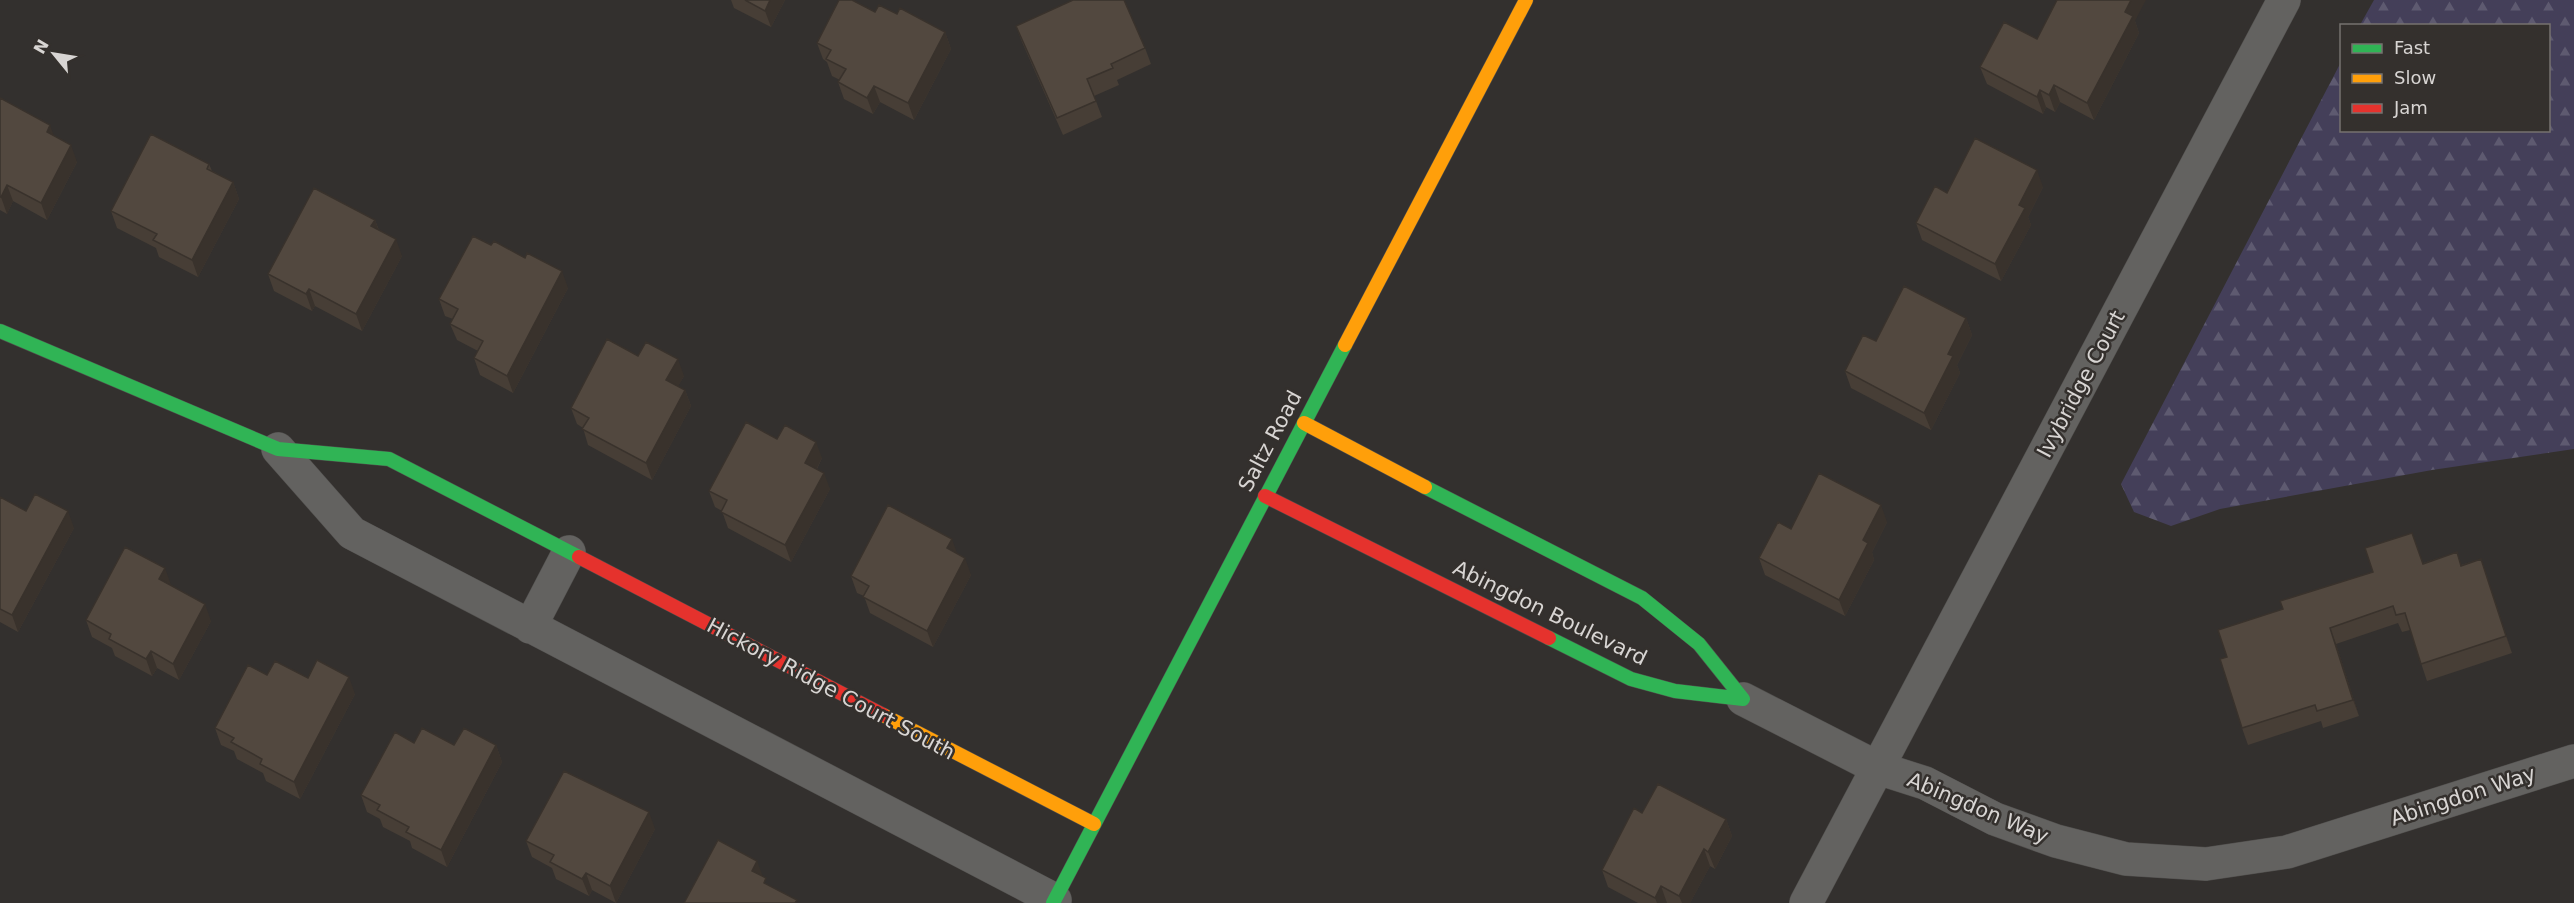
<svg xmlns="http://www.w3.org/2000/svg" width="2574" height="903" font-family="'DejaVu Sans',sans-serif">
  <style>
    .forest { fill: url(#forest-firs) }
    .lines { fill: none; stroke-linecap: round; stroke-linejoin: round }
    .street-casing { stroke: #504e4c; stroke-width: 34 }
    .fast-casing { stroke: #504e4c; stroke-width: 15 }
    .slow-casing { stroke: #504e4c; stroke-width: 15 }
    .jam-casing { stroke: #504e4c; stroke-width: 15 }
    .street { stroke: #636260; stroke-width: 33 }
    .fast { stroke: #30b455; stroke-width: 14 }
    .slow { stroke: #ff9f0a; stroke-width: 14 }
    .jam { stroke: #e5322d; stroke-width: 14 }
    .wall { fill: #473e36 }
    .shaded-wall { fill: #39322c }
    .building { fill: #52483f; stroke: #39322c; stroke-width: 1.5 }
    .labels { text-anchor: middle; stroke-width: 5; stroke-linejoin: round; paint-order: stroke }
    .street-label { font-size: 21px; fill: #d8d5d3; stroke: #34302d }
  </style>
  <defs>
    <pattern id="forest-firs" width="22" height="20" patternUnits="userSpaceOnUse" patternTransform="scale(1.5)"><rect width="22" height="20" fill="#443f59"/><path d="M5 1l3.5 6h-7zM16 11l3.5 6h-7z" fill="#5e5a70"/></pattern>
  </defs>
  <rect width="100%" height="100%" fill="#33302e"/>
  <path class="forest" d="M2374,0h200v449l-142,21 -212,39 -49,17 -37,-14 -13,-28 220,-422 1,68h206v-104l-188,-1z"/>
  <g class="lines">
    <g class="street-casing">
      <path id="street" d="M278,449l74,84 703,367
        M530,627l39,-75
        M1743,699l135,69 47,15 70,36 61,22 70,18 80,5 81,-12 287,-91
        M1806,903l478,-903"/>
    </g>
    <g class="fast-casing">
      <path id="fast" d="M0,331l278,118 111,10 190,98
        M1425,487l217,111 57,46 44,55 -68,-8 -44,-12 -82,-41
        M1053,903l292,-558"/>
    </g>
    <g class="slow-casing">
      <path id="slow" d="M1345,345l181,-345
        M1304,423l121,64
        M883,715l211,109"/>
    </g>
    <g class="jam-casing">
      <path id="jam" d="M1265,496l284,142
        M579,557l304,158"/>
    </g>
    <use href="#street" class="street"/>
    <use href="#fast" class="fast"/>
    <use href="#slow" class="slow"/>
    <use href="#jam" class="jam"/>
  </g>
  <path class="wall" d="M731,0h54l-14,27 -37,-19z
    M875,12l22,2 48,18 6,17 -37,71 -34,-18 -7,12 -29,-15 -6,-17 2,-2 -8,-4 -5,-14 -4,-3 -6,-16z
    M2135,21l4,12 -45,87 -34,-18 -5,10 -9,-5 -3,7 -56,-30 -7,-17 57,-28z
    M1016,26l129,22 6,16 -34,16 2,5 -25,11 8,21 -39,18 -41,-93z
    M0,98l55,39 22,25 -30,58 -34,-19 -6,13 -7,-4z
    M209,164l3,7 21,11 6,17 -41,78 -39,-20 -3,-9 -39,-20 -6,-17z
    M2043,187l-15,30 3,8 -30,56 -79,-41 -6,-17 31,-30z
    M375,220l4,10 23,26 -40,75 -47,-25 -3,5 -38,-20 -6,-17z
    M568,288l-55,105 -33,-18 -6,-17 4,-7 -21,-11 -7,-16 3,-5 -8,-3 -6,-17z
    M1966,318l6,17 -15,30 3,8 -29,57 -80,-42 -6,-17 31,-30z
    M638,356l46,20 -6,10 7,4 6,16 -39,74 -64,-35 -5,-17 -6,-4 -6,-16z
    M777,439l45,19 -5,11 13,20 -39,73 -63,-34 -6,-17 -7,-4 -6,-16z
    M0,497l26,14 48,17 -56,104 -18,-10z
    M1887,522l-15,30 2,8 -29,56 -80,-41 -6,-17 32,-29z
    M2457,552l4,13 20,-6 31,94 -85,28 -17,-51 -8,2 -4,-9 -62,21 23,72 -36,12 -2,-7 -73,24 -6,-17 -15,-71 56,-48z
    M957,553l14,22 -38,72 -63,-34 -6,-17 -7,-3 -6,-17z
    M171,585l40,36 -32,59 -22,-12 -5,8 -37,-20 -3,-8 -20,-11 -6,-17z
    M267,675l41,3 47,16 -55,105 -34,-18 -3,-8 -26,-14 -3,-8 -13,-6 -6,-17z
    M414,743l40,2h42l6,17 -55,105 -35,-19 -2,-7 -27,-14 -3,-8 -13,-7 -6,-17z
    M1642,813l84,6 6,17 -17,33 -5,-3 -20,37h-52l-30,-16 -6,-17z
    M655,829l-39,74 -24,-13 -3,6 -33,-17 -4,-11 -20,-11 -6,-16z"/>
  <path class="shaded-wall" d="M770,0h15l-14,27 -6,-16z
    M2131,0h15l-11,21 4,12 -45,87 -7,-17 38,-91z
    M945,32l6,17 -37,71 -6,-17z
    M2054,85l6,17 -5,10 -6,-17z
    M874,86l6,16 -7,12 -6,-16z
    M2040,90l6,17 -3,7 -6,-17z
    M50,125l6,17 -9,-10z
    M71,145l6,17 -30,58 -6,-17z
    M2037,170l6,17 -15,30 3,8 -30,56 -6,-17 24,-59z
    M233,182l6,17 -41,78 -6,-17z
    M7,185l6,16 -6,13 -6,-17z
    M375,220l6,17 -10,-11z
    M396,239l6,17 -40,75 -6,-17z
    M562,271l6,17 -55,105 -6,-17z
    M309,289l6,17 -3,5 -6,-17z
    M1966,318l6,17 -15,30 3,8 -29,57 -7,-17 24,-59z
    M678,359l6,17 -12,21 -6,-17z
    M685,390l6,16 -39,74 -6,-17z
    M816,442l6,16 -11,22 -6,-17z
    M824,473l6,16 -39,73 -6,-17z
    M1881,505l6,17 -15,30 2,8 -29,56 -6,-16 24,-60z
    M68,511l6,17 -56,104 -6,-17z
    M952,539l6,17 -11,-8z
    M965,558l6,17 -38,72 -6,-16z
    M2481,559l6,17 25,77 -6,-17z
    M165,568l6,17 -12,-6z
    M205,604l6,17 -32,59 -6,-16z
    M2330,628l6,16 23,72 -6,-16z
    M151,651l6,17 -5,8 -6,-17z
    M349,677l6,17 -55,105 -6,-17z
    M496,745l6,17 -55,105 -6,-17z
    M649,812l6,17 -39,74 -6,-17z
    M1726,819l6,17 -17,33 -7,-17z
    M1704,849l6,17 -20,37h-8l-3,-7z
    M757,861l6,16 -11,-6z
    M586,873l6,17 -3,6 -7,-17z
    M1661,886l6,17h-10l-2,-5z"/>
  <path class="building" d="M745,0h25l-5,11z
    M839,0h13l23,12 4,-7 18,9 3,-6 45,24 -37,71 -34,-17 -7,12 -29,-16 8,-13 -20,-10 5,-9 -14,-7z
    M1073,0h51l21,48 -34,16 2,4 -26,11 9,22 -39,17 -41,-92z
    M2057,0h74l-6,12 8,4 -46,87 -33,-18 -5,10 -9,-5 -3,7 -57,-30 24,-45 33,17z
    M0,98l50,27 -3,7 24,13 -30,58 -34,-18 -6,12h-1z
    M151,134l58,30 -2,5 26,13 -41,78 -39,-20 4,-6 -46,-23z
    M1975,138l62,32 -18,35 6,3 -30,56 -79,-41 19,-37 12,7z
    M314,188l61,32 -4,6 25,13 -40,75 -47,-25 -3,5 -38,-20z
    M473,236l18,9 3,-4 31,17 2,-5 35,18 -55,105 -33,-18 9,-17 -33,-17 8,-15 -19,-10z
    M1904,286l62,32 -18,36 5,2 -29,57 -79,-42 18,-36 13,6z
    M607,339l31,17 8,-14 32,17 -12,21 19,10 -39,73 -64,-34 7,-11 -18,-10z
    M746,422l31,17 8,-14 31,17 -11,21 19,10 -39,72 -64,-33 6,-12 -18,-9z
    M1819,473l62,32 -18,35 5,3 -29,57 -80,-42 19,-36 13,7z
    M35,494l33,17 -56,104 -12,-6v-112l26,14z
    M888,505l64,34 -5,9 18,10 -38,73 -64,-34 6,-11 -18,-10z
    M2412,533l11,31 34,-12 4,14 20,-7 25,77 -85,28 -16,-51 -9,2 -3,-9 -63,22 23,72 -36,11 -2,-6 -73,23 -22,-69 7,-2 -9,-27 65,-21 -3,-8 93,-29 -8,-24z
    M125,547l40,21 -6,11 46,25 -32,60 -22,-13 -5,8 -37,-20 2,-5 -25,-14z
    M317,660l32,17 -55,105 -34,-18 2,-5 -31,-17 3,-4 -19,-10 33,-63 19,10 8,-14 33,17z
    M422,728l32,17 10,-17 32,17 -55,105 -35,-18 3,-5 -32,-17 3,-5 -19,-10 34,-63 19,11z
    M564,771l85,41 -39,74 -24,-13 -4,6 -32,-17 4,-7 -28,-14z
    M1658,784l68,35 -18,33 -4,-3 -25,47 -18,-10 -6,12 -53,-28 32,-62 8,5z
    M718,840l39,21 -5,10 14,7 -2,5 33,17 -2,3h-111z"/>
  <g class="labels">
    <g class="street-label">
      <text transform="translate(2081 384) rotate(-62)" y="7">Ivybridge Court</text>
      <text transform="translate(1270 441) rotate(-62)" y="7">Saltz Road</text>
      <text transform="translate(1550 613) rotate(26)" y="7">Abingdon Boulevard</text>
      <text transform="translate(831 689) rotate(28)" y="7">Hickory Ridge Court South</text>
      <text transform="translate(2463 796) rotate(-18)" y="7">Abingdon Way</text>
      <text transform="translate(1978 808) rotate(23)" y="7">Abingdon Way</text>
    </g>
  </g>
  <rect x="2340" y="24" width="210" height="108" fill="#34302d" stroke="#76726f" stroke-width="1.5"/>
  <rect x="2352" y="44" width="30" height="9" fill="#30b455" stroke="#76726f" stroke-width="1.5"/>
  <text x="2394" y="54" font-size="18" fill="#d8d5d3">Fast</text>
  <rect x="2352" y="74" width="30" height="9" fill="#ff9f0a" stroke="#76726f" stroke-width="1.5"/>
  <text x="2394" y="84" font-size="18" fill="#d8d5d3">Slow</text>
  <rect x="2352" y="104" width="30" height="9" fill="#e5322d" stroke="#76726f" stroke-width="1.5"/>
  <text x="2394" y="114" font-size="18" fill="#d8d5d3">Jam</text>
  <g transform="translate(54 54) rotate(300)" stroke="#34302d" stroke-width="4.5" paint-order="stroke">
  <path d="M0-4.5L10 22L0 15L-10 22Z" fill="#d8d5d3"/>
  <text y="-9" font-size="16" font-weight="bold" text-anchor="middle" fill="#d8d5d3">N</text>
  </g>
</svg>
